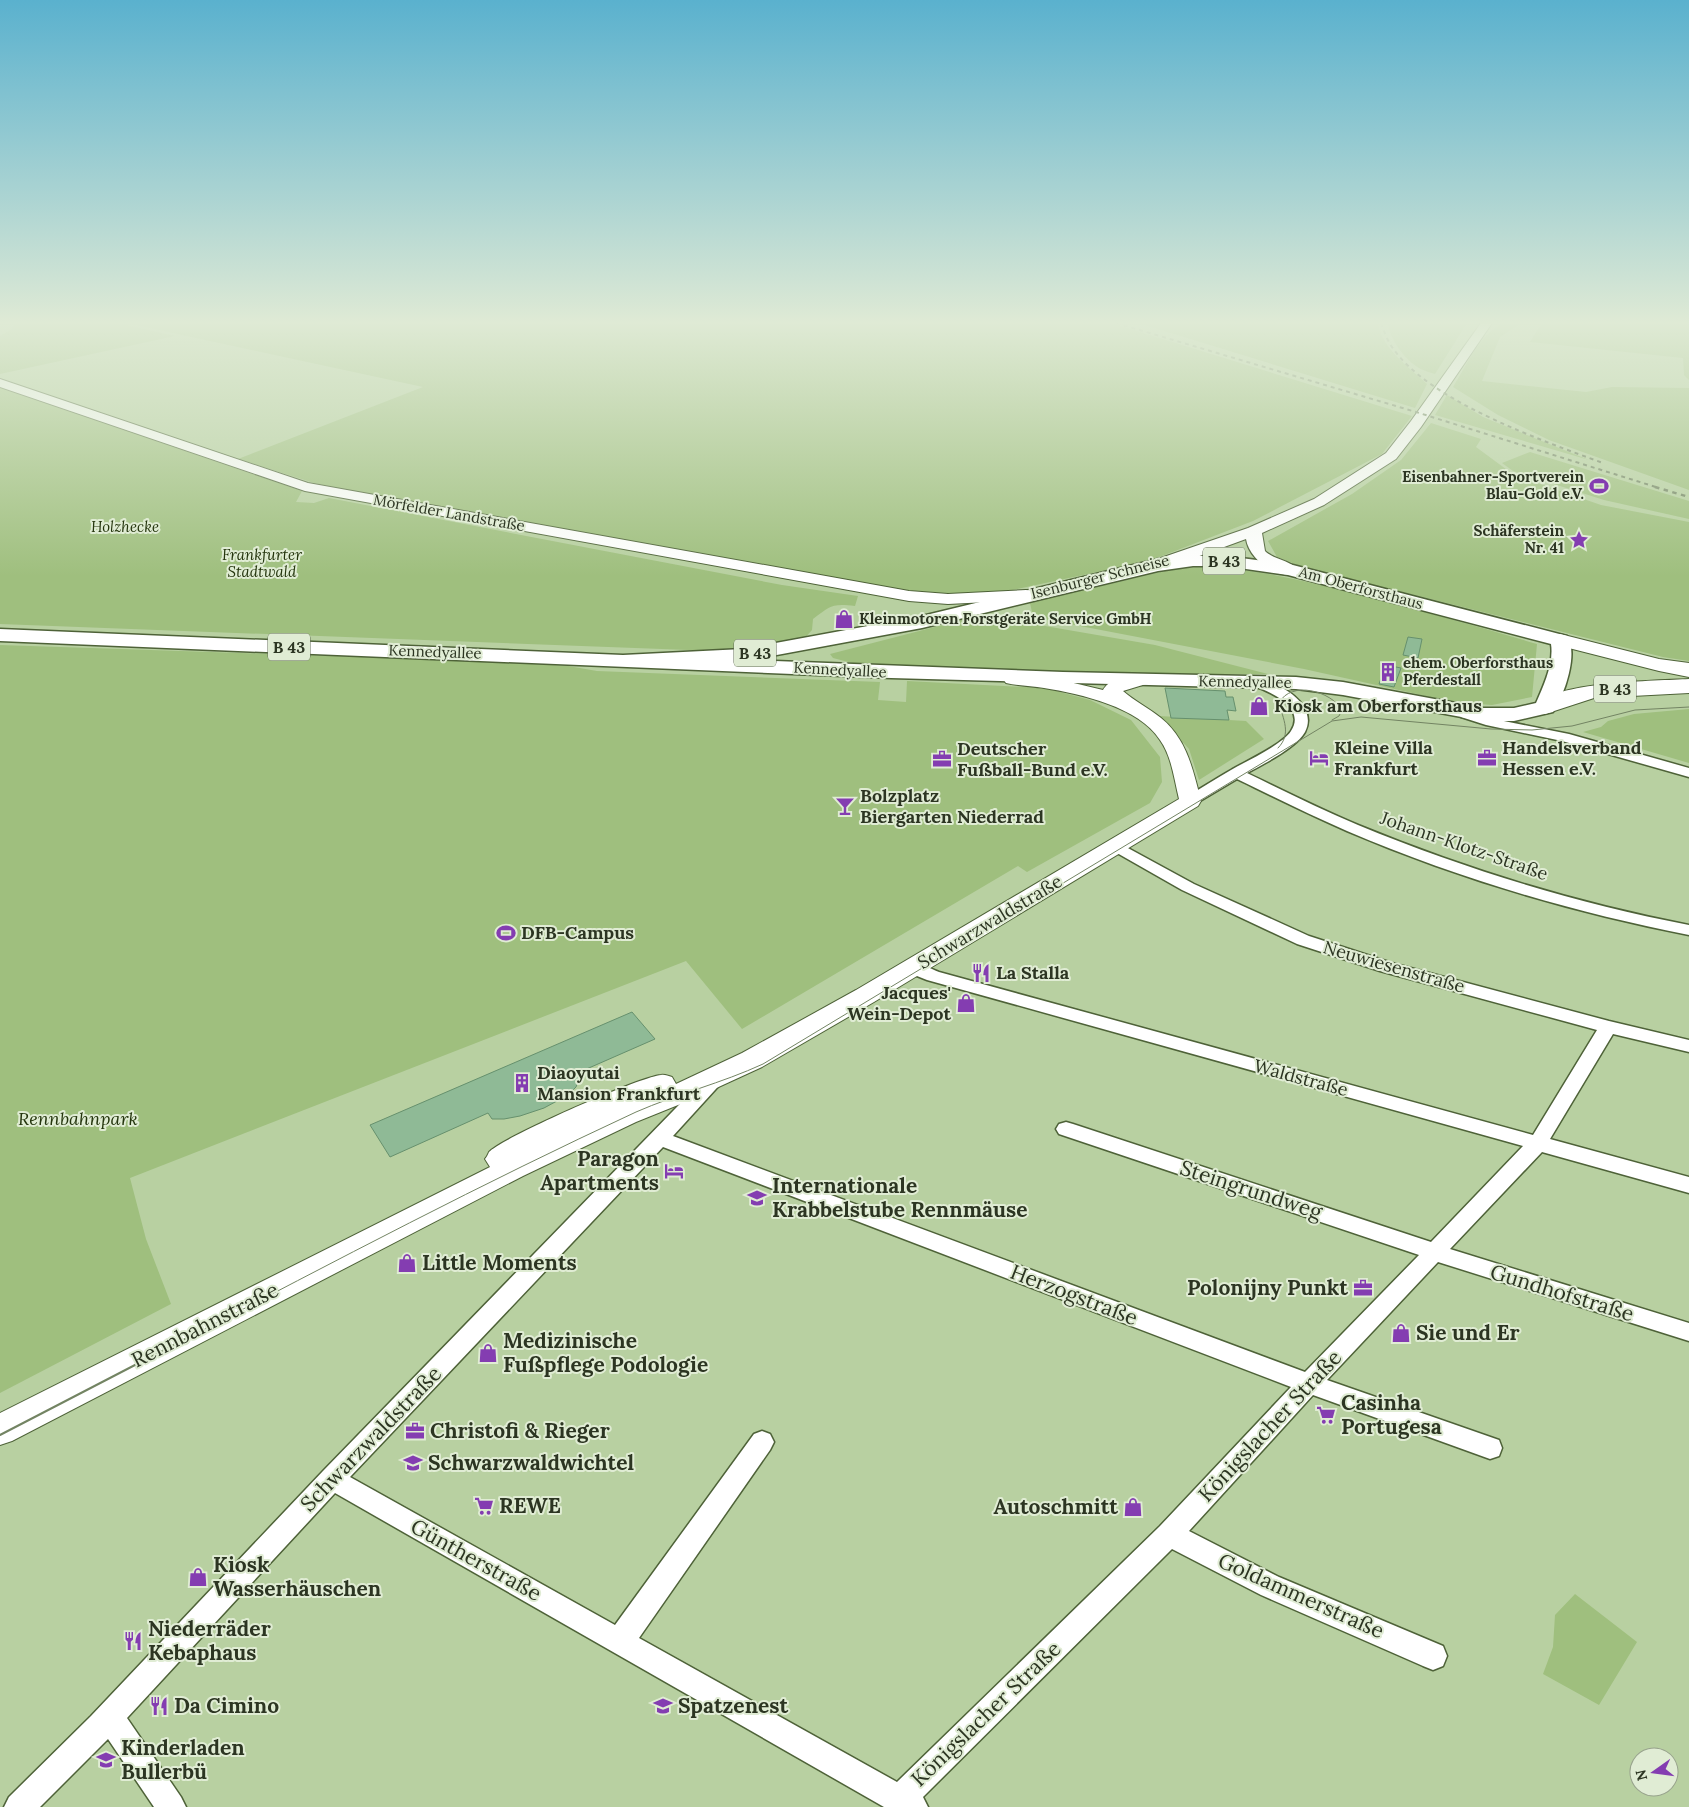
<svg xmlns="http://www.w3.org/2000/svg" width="1689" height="1807" font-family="Lora,serif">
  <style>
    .green { fill: #9fbf7e }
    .building { fill: #8fba96; stroke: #66906d }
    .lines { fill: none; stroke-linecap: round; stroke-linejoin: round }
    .street-casing { stroke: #4e6238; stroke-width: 3 }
    .secondary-casing { stroke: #4e6238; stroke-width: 2 }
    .primary-casing { stroke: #4e6238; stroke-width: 3 }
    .highway-casing { stroke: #4e6238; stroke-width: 2 }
    .street { fill: #fff; fill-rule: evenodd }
    .secondary { fill: #fff; fill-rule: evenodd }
    .primary { fill: #fff; fill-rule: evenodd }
    .highway { fill: #fff; fill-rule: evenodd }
    .tram-far1 { stroke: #738463; stroke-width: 1 }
    .tram { stroke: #738463; stroke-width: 2 }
    .rail-far1 { stroke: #738463; stroke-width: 2; stroke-dasharray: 4 4; stroke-linecap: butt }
    .rail { stroke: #738463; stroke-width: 2.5; stroke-dasharray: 4.5 4.5; stroke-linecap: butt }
    .labels { text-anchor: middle; stroke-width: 4; stroke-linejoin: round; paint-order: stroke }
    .far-poi-label { font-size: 15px; font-weight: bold; fill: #2c3522; stroke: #e0ecd4; text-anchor: end }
    .far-street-label { font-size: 15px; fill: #2c3522; stroke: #e0ecd4 }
    .far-park-label { font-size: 15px; font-style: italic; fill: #24350d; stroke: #e0ecd4 }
    .shield { fill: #e0ecd4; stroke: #626c57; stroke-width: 1 }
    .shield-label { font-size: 16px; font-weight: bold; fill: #2c3522 }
    .poi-label { font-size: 18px; font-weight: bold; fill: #2c3522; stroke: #e0ecd4; text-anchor: start }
    .street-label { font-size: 18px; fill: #2c3522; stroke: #e0ecd4 }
    .park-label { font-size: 18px; font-style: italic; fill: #24350d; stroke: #e0ecd4 }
    .near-poi-label { font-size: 21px; font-weight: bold; fill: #2c3522; stroke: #e0ecd4; text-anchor: start }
    .near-street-label { font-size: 21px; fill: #2c3522; stroke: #e0ecd4 }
  </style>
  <rect width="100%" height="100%" fill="#b8d0a1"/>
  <path class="green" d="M15,323h102l58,13 -175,38v-38l12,-7z
    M127,323h984l301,93 -30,38 -129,67 -104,40 -141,30 -58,4 -60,-7 -550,-98 -2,-2 -24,-5 -76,-24 185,-72z
    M1138,323h240c3,25 32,45 49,61l-12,24z
    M1388,323h79l-32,51c-6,-2 -14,-4 -19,-8 -13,-9 -26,-27 -28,-43z
    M1503,323l15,2 -18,12 -18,44 104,11 26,-5 77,1v102l-140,-50 -51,-25 -45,-28c14,-22 26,-52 50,-64z
    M1542,323h147v57l-5,-5 -1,-17 -153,-16z
    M0,387l302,104 -6,11 18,1 15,-5 453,87 76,11 -3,10c-23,-3 -25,0 -42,13l-1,11 -10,11 -60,11 -742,-28z
    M1447,395l36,22 106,43 -154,-45z
    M1431,423l50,16 -5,8 38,28 87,30 88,17v139l-26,-4 -361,-90 -25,-10 -9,-16 84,-47 49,-34z
    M1530,452l159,49v18l-85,-19 -91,-29 -11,-8z
    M1196,567c57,0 113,15 168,29 58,15 116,31 173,48l-5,53 -40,8 -39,-3 -149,-33 -271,-52 -3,-14 139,-33z
    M992,617l163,28 113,29h-205l-184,-7 -23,-3 -23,-6 -3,-4 132,-34z
    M0,645l487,16 81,5 29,5 283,11 -2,18 28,2 1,-21 138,7 45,12 41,20 29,37 2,25 -12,21 -123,69 -9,-6 -276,163 -56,-68 -556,217 16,61 25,65 -171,89z
    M1689,709v54l-106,-31 18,-5 7,-6 26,-7z
    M1159,716l87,5 18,18 -65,41 -10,-31z
    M1575,1594l62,48 -38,63 -56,-31 10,-27 2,-32z"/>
  <path class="building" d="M1408,637l14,2 -4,19 -15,-3z
    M1386,665l15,3 -7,19 -15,-3z
    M1165,688l60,3 1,6h7l3,14 -9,-1 2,10 -58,-2z
    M632,1012l23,27 -73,32 -6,16 -8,8 -24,13 -24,8 -16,3h-12l-4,-6 -98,44 -20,-32z"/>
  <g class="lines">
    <g class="street-casing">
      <path id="street" d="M1257,678c22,5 62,26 48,54 -8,15 -43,33 -58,41 37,18 73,36 111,52 107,44 217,78 331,100v10c-117,-23 -232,-57 -342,-104 -37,-16 -73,-34 -110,-52l-42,25h-10l-2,-3 2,-3c15,-9 30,-19 46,-28 15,-9 51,-25 60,-39 16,-24 -23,-40 -39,-46l-2,-3z
        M1466,710l23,8 80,16 120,34v9l-127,-36 -76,-16 -25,-8 -2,-3 2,-3z
        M1115,841l79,43 115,52 83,27 217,58 80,19v12l-76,-18 -63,105 139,38v16l-147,-41 -92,97 239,74v18l-251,-79 -111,118 172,60 3,8 -3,8 -9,3 -177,-64 -124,136 90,46 164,69 4,10 -4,10 -10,4 -10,-4 -162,-71 -89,-46 -249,248 5,10h-44l-549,-314 -208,225 54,79 5,10h-32l-46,-68 -68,68h-36l5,-10 82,-81 232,-245 386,-397 7,-2 7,2 2,5 -52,57 632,236 114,-117 -360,-121 -3,-5 3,-5 7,-2 7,2 358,118 92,-96 -596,-166 -20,-8 -3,-4 3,-4c11,-3 22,4 32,8l594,163 64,-105 -217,-59 -83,-27 -115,-54 -72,-41 -3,-3 3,-3zM663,1147l628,240 -131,139 -263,256 -258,-144 131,-188 4,-8 -4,-8 -8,-3 -8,3 -139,191 -265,-148z"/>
    </g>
    <g class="secondary-casing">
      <path id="secondary" d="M1481,323h11l-71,104 -25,32 -72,46 -62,28 3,18c9,9 26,9 32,19l-2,4c-20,4 -46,-15 -49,-35l-82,30h-12l-2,-4 2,-4 96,-33 66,-29 72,-46 25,-32z
        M0,379l308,104 601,108 39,3 78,-4 6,1 3,4 -3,4 -6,1 -78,4 -39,-3 -604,-110 -305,-104z
        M1013,673l44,6 46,11c6,-12 30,-17 43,-14l3,4 -3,4 -23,7c11,10 26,17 38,27 26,21 32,52 40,83l-3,5 -324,196 -112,65 -74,34 -52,21 -113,54 -511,265 -12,4v-32l490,-246 -5,-8c2,-2 3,-5 4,-7 13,-14 150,-75 172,-77 3,-1 7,1 11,2l4,7 66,-31 114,-63 323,-191c-5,-20 -7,-42 -19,-59 -21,-33 -79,-46 -116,-52 -12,-2 -25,-2 -38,-5l-3,-4 3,-4z"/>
    </g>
    <g class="primary-casing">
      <path id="primary" d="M1193,556h32l64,8 278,72c12,17 -3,60 -14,76l-39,9h-31l-140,-26 -47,-6 -405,-11 -891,-37v-12l623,26 120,-6 179,-33 236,-57zM1193,566h32l63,9 263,69c3,19 -7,41 -15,59l-22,5h-31l-140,-26 -47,-5 -233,-5 -313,-12 172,-32 236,-57z"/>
    </g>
    <g class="highway-casing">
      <path id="highway" d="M1560,634l99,25 30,4v14l-30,-6 -106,-27 -4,-4 4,-4z
        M1689,679v14l-95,5 -49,16 -8,-2 -3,-5c18,-26 123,-26 155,-28z"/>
    </g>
    <use href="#street" class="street"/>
    <use href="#secondary" class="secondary"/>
    <use href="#primary" class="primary"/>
    <use href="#highway" class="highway"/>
    <path class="tram-far1" d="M1278,748c14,-14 5,-29 1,-45 12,-23 52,-12 63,7l-3,6 -7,4
      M186,1339c149,-78 297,-156 450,-227 41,-18 86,-29 127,-48l569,-343 29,-4 130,12 41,1 40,-4 63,-16 54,-3"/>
    <path class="tram" d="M0,1435l189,-98"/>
    <path class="rail-far1" d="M1116,323l300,89 243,76
      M1381,323c3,8 6,17 11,24 36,54 151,94 211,116"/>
    <path class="rail" d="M1655,487l34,10"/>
  </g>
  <linearGradient id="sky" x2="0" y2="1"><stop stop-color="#5ab1ce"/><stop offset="0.56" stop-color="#dfead5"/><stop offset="1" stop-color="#dfead5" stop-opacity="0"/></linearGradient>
  <rect width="1689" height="576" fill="url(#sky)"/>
  <defs>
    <g id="stadium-bare" transform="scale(1.5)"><path d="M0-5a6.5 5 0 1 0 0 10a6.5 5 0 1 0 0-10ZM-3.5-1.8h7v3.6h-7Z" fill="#843db1" stroke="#e0ecd4" stroke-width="2.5" paint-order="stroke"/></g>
    <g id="sight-bare" transform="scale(1.5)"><path d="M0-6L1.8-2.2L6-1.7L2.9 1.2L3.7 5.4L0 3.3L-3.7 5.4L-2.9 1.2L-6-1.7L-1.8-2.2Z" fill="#843db1" stroke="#e0ecd4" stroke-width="2.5" paint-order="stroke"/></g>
    <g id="shop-bare" transform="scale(1.5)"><path d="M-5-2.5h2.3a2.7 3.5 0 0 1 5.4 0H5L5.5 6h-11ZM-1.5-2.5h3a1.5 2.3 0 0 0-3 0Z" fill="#843db1" stroke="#e0ecd4" stroke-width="2.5" paint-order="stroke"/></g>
    <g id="building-bare" transform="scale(1.5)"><path d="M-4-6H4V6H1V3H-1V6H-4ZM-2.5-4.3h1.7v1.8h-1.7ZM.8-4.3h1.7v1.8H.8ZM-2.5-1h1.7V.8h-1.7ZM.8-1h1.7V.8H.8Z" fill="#843db1" stroke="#e0ecd4" stroke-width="2.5" paint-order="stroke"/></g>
    <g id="hotel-bare" transform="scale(1.5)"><path d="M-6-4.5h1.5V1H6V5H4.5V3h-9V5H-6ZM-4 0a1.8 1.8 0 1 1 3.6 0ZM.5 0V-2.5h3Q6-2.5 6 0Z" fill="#843db1" stroke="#e0ecd4" stroke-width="2.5" paint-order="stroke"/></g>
    <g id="office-bare" transform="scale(1.5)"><path d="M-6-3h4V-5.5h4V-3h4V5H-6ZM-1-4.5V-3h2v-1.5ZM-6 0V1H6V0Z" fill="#843db1" stroke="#e0ecd4" stroke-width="2.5" paint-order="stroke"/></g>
    <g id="bar-bare" transform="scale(1.5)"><path d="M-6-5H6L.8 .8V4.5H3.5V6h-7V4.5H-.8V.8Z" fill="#843db1" stroke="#e0ecd4" stroke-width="2.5" paint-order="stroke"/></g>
    <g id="restaurant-bare" transform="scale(1.5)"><path d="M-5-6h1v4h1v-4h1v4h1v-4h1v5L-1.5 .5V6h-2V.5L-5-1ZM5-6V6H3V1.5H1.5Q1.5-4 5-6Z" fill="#843db1" stroke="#e0ecd4" stroke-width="2.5" paint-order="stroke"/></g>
    <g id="school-bare" transform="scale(1.5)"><path d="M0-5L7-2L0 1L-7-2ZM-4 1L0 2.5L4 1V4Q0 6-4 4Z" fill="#843db1" stroke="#e0ecd4" stroke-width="2.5" paint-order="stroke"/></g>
    <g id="supermarket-bare" transform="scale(1.5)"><path d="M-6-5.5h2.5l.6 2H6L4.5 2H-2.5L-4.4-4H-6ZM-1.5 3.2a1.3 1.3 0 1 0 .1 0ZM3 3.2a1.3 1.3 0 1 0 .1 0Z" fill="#843db1" stroke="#e0ecd4" stroke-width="2.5" paint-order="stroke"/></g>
  </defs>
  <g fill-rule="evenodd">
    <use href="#stadium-bare" x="1599" y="486"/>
    <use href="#sight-bare" x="1579" y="540"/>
    <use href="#shop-bare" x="844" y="619"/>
    <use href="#building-bare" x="1388" y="672"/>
    <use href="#shop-bare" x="1259" y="706"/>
    <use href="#hotel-bare" x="1319" y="758"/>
    <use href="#office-bare" x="1487" y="758"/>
    <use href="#office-bare" x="942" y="759"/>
    <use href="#bar-bare" x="845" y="806"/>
    <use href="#stadium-bare" x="506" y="933"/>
    <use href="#restaurant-bare" x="981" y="973"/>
    <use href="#shop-bare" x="966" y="1003"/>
    <use href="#building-bare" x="522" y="1083"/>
    <use href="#hotel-bare" x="674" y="1171"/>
    <use href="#school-bare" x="757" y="1198"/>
    <use href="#shop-bare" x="407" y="1263"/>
    <use href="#office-bare" x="1363" y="1288"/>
    <use href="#shop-bare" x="1401" y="1333"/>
    <use href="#shop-bare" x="488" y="1353"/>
    <use href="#supermarket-bare" x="1326" y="1415"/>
    <use href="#office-bare" x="415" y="1431"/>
    <use href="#school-bare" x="413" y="1463"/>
    <use href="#supermarket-bare" x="484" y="1506"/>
    <use href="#shop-bare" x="1133" y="1507"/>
    <use href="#shop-bare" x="198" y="1577"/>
    <use href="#restaurant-bare" x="133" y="1641"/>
    <use href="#restaurant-bare" x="159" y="1706"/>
    <use href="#school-bare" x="663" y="1706"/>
    <use href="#school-bare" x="106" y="1760"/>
  </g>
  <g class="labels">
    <g class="far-poi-label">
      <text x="1584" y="482">Eisenbahner-Sportverein<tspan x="1584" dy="17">Blau-Gold e.V.</tspan></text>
      <text x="1564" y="536">Schäferstein<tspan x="1564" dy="17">Nr. 41</tspan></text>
      <text x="859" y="624" text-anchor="start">Kleinmotoren Forstgeräte Service GmbH</text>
      <text x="1403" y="668" text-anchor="start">ehem. Oberforsthaus<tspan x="1403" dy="17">Pferdestall</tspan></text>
    </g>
    <g class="far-street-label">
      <text transform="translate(449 513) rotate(10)" y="5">Mörfelder Landstraße</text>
      <text transform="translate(1100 577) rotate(-14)" y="5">Isenburger Schneise</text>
      <text transform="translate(1361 588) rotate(15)" y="5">Am Oberforsthaus</text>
      <text transform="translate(435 652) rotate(2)" y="5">Kennedyallee</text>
      <text transform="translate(840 670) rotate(3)" y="5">Kennedyallee</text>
      <text transform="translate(1245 682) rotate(1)" y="5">Kennedyallee</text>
    </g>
    <g class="far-park-label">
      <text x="125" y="532">Holzhecke</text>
      <text x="262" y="560">Frankfurter<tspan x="262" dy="17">Stadtwald</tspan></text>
    </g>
    <g class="shield">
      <rect x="1203" y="547.5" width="42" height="27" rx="4"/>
      <rect x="268" y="633.5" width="42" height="27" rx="4"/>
      <rect x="734" y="639.5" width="42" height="27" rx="4"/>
      <rect x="1594" y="675.5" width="42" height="27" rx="4"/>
    </g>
    <g class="shield-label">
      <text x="1224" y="567">B 43</text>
      <text x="289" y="653">B 43</text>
      <text x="755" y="659">B 43</text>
      <text x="1615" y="695">B 43</text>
    </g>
    <g class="poi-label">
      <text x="1274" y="712">Kiosk am Oberforsthaus</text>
      <text x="1334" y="754">Kleine Villa<tspan x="1334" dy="21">Frankfurt</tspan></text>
      <text x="1502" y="754">Handelsverband<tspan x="1502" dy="21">Hessen e.V.</tspan></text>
      <text x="957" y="755">Deutscher<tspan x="957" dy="21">Fußball-Bund e.V.</tspan></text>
      <text x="860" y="802">Bolzplatz<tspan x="860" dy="21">Biergarten Niederrad</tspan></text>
      <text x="521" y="939">DFB-Campus</text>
      <text x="996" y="979">La Stalla</text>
      <text x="951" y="999" text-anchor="end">Jacques'<tspan x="951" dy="21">Wein-Depot</tspan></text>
      <text x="537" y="1079">Diaoyutai<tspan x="537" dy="21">Mansion Frankfurt</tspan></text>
    </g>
    <g class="street-label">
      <text transform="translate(1464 846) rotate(19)" y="6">Johann-Klotz-Straße</text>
      <text transform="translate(990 922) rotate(-31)" y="6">Schwarzwaldstraße</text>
      <text transform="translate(1394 967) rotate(16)" y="6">Neuwiesenstraße</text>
      <text transform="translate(1301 1078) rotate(15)" y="6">Waldstraße</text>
    </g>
    <g class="park-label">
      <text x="78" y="1125">Rennbahnpark</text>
    </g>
    <g class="near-poi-label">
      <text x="659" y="1166" text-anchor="end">Paragon<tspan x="659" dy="24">Apartments</tspan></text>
      <text x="772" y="1193">Internationale<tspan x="772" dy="24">Krabbelstube Rennmäuse</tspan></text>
      <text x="422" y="1270">Little Moments</text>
      <text x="1348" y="1295" text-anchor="end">Polonijny Punkt</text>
      <text x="1416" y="1340">Sie und Er</text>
      <text x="503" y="1348">Medizinische<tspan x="503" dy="24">Fußpflege Podologie</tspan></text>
      <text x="1341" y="1410">Casinha<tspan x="1341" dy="24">Portugesa</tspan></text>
      <text x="430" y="1438">Christofi &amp; Rieger</text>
      <text x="428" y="1470">Schwarzwaldwichtel</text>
      <text x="499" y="1513">REWE</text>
      <text x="1118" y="1514" text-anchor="end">Autoschmitt</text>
      <text x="213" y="1572">Kiosk<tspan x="213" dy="24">Wasserhäuschen</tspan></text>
      <text x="148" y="1636">Niederräder<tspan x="148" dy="24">Kebaphaus</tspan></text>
      <text x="174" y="1713">Da Cimino</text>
      <text x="678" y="1713">Spatzenest</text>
      <text x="121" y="1755">Kinderladen<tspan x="121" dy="24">Bullerbü</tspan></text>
    </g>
    <g class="near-street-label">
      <text transform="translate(1251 1190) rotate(18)" y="7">Steingrundweg</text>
      <text transform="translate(1562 1293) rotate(17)" y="7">Gundhofstraße</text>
      <text transform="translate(1074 1295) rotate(21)" y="7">Herzogstraße</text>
      <text transform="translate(205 1325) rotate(-27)" y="7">Rennbahnstraße</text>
      <text transform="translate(1270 1426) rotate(-47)" y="7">Königslacher Straße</text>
      <text transform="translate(371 1439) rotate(-46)" y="7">Schwarzwaldstraße</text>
      <text transform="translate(476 1560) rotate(29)" y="7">Güntherstraße</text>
      <text transform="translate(1301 1596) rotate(24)" y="7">Goldammerstraße</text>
      <text transform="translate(986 1714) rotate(-44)" y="7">Königslacher Straße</text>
    </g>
  </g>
  <g transform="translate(1654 1772) rotate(256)"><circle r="24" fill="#e0ecd4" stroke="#98a38d"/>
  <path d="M0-4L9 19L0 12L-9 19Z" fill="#843db1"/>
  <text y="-8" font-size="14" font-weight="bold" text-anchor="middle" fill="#2c3522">N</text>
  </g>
</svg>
